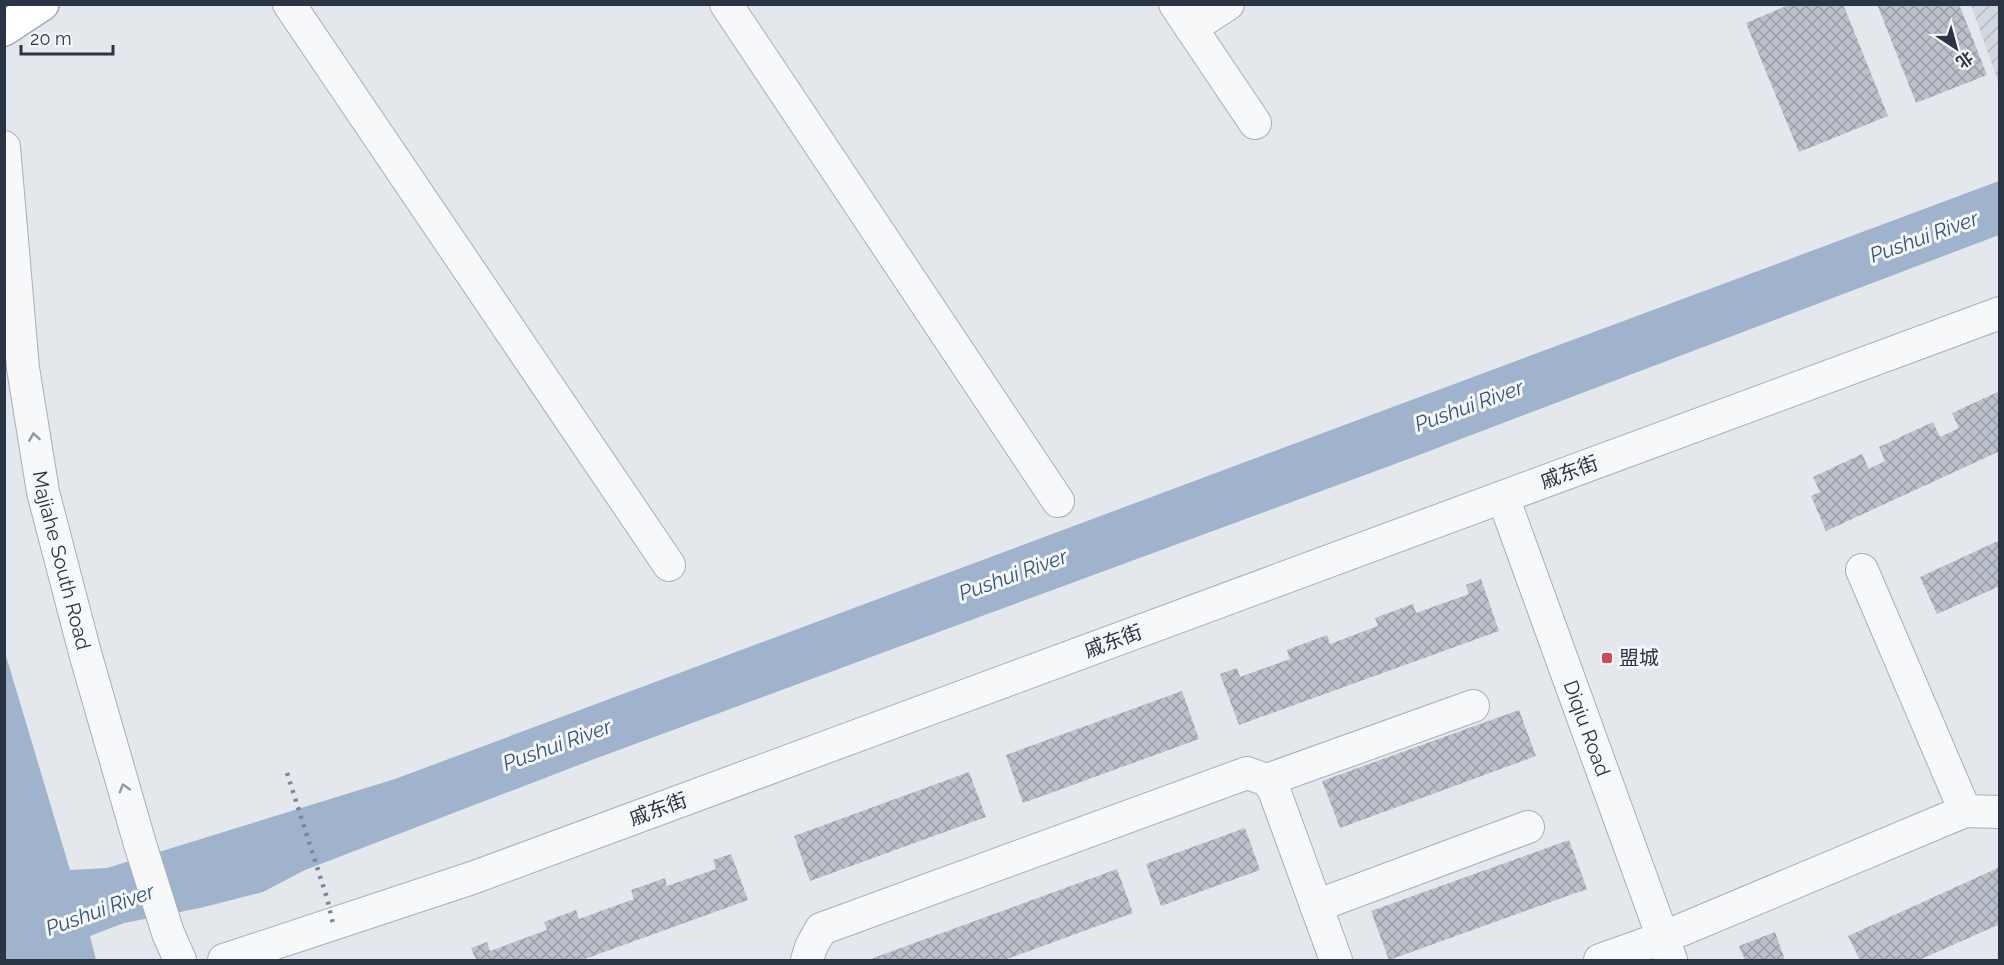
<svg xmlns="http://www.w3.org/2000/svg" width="2004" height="965" font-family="Raleway,'Noto Sans SC',sans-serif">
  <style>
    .industrial { fill: url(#industrial-furrows) }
    .water { fill: #9fb4cc }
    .building { fill: url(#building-cross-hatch) }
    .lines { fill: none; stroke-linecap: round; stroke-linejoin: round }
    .minor-casing { stroke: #a9aeb7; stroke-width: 34 }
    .major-casing { stroke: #a3abb8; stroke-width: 36 }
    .minor { stroke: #f7f8fa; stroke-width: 32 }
    .major { stroke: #fff; stroke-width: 33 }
    .rail { stroke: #7d8696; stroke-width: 4.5; stroke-dasharray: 3 6; stroke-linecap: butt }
    .oneway { stroke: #9196a0 }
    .poi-dot { fill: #d1495b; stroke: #f4f6f9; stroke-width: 2 }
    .labels { text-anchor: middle; stroke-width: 6; stroke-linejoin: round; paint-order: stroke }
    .street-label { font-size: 20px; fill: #2b3445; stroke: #f4f6f9 }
    .poi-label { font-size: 20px; fill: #2b3445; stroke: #f4f6f9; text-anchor: start }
    .water-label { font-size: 21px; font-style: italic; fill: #34527a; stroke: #f4f6f9 }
  </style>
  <defs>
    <pattern id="industrial-furrows" width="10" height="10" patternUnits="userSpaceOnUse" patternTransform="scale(1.5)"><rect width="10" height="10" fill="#d2d6de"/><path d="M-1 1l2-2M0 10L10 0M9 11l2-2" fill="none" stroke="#b4b8c0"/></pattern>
    <pattern id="building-cross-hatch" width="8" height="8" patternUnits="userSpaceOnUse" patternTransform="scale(1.5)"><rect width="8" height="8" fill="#bbc0ca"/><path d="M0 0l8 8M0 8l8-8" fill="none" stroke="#989da6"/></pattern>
  </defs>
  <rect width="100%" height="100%" fill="#e4e7ec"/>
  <path class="industrial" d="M1971,5h28v79z"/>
  <path class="water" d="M1999,181v54l-596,226 -806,297 -292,112 -42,22 -63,16 -76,15 -34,13 6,24h-91l-1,-311 66,221 37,-2 288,-89z"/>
  <path class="building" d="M1791,4h52l45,112 -89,36 -53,-129z
    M1877,4h82l28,71 -71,28z
    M2000,391v60l-174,80 -15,-35 9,-4 -7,-15 49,-23 7,15 16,-8 -6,-14 54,-25 7,15 19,-9 -7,-15z
    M2000,540v46l-63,28 -17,-37z
    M1481,579l18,52 -260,94 -19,-51 17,-6 3,9 50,-18 -3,-9 40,-15 3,9 48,-18 -3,-8 38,-14 3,9 53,-19 -3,-9z
    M1182,691l17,48 -176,64 -17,-48z
    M1519,710l17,46 -196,72 -18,-47z
    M969,772l17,45 -176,64 -16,-45z
    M1245,828l15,42 -99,36 -15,-42z
    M1569,840l18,49 -198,71 -18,-49z
    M731,854l17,46 -166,60h-106l-5,-12 16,-6 3,9 57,-21 -3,-8 32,-12 3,9 55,-20 -3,-9 34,-12 2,8 49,-17 -3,-9z
    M2000,867v57l-81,36h-59l-12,-24z
    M1117,869l16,44 -129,47h-136z
    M1775,932l10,28h-40l-6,-14z"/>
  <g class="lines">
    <g class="minor-casing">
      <g id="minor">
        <path d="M289,4l380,561"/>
        <path d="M726,4l332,497"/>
        <path d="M1175,4l80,119"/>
        <path d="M1191,28l37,-24"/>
        <path id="s1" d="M4,147l19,221 20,124 42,161 55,191 28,89 12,27"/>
        <path id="s2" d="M1503,497l168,463"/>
        <path d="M1862,570l103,241"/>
        <path d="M1267,780l206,-74"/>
        <path d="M1316,906l212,-79"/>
        <path d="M224,960l248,-82 1528,-565"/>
        <path d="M807,960l4,-13 10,-18 426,-156 20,7 7,10 62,170"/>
        <path d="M1600,960l62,-22 303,-127 35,1"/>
      </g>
    </g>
    <g class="major-casing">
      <path id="major" d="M4,29l38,-25"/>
    </g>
    <use href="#minor" class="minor"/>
    <use href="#major" class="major"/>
    <path class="rail" d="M287,773l40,125 6,26"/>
  </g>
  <defs><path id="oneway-chevron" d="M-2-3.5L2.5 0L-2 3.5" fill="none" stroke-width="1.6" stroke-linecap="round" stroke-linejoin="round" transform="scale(1.5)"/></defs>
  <g class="oneway">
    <use href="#oneway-chevron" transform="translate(34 437) rotate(-99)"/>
    <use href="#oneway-chevron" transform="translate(124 788) rotate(-106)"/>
  </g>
  <rect class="poi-dot" x="1601" y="652" width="12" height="12" rx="3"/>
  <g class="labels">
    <g class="street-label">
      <text transform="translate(1569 472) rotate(-20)" y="7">戚东街</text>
      <text dy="7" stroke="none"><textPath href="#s1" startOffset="418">Majiahe South Road</textPath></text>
      <text transform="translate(1113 641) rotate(-20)" y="7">戚东街</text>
      <text dy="7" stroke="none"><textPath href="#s2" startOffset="246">Diqiu Road</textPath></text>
      <text transform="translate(658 809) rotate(-20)" y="7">戚东街</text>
    </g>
    <g class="poi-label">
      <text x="1619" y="665">盟城</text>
    </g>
    <g class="water-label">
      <text transform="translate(1924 237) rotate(-20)" y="7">Pushui River</text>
      <text transform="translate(1469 406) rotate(-20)" y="7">Pushui River</text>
      <text transform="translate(1013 575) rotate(-20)" y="7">Pushui River</text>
      <text transform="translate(557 745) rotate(-20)" y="7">Pushui River</text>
      <text transform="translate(100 910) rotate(-20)" y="7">Pushui River</text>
    </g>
  </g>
  <rect width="2004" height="965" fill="none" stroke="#2b3445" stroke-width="12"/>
  <g transform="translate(1956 48) rotate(144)" stroke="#f4f6f9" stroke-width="4.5" paint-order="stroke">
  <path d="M0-4.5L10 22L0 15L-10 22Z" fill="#2b3445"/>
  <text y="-9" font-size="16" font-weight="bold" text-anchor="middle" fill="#2b3445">北</text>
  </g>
  <path d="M21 45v9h92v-9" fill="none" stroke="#2b3445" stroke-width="3"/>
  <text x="30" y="45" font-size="18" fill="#2b3445" stroke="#f4f6f9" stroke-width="4.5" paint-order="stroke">20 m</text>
</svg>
